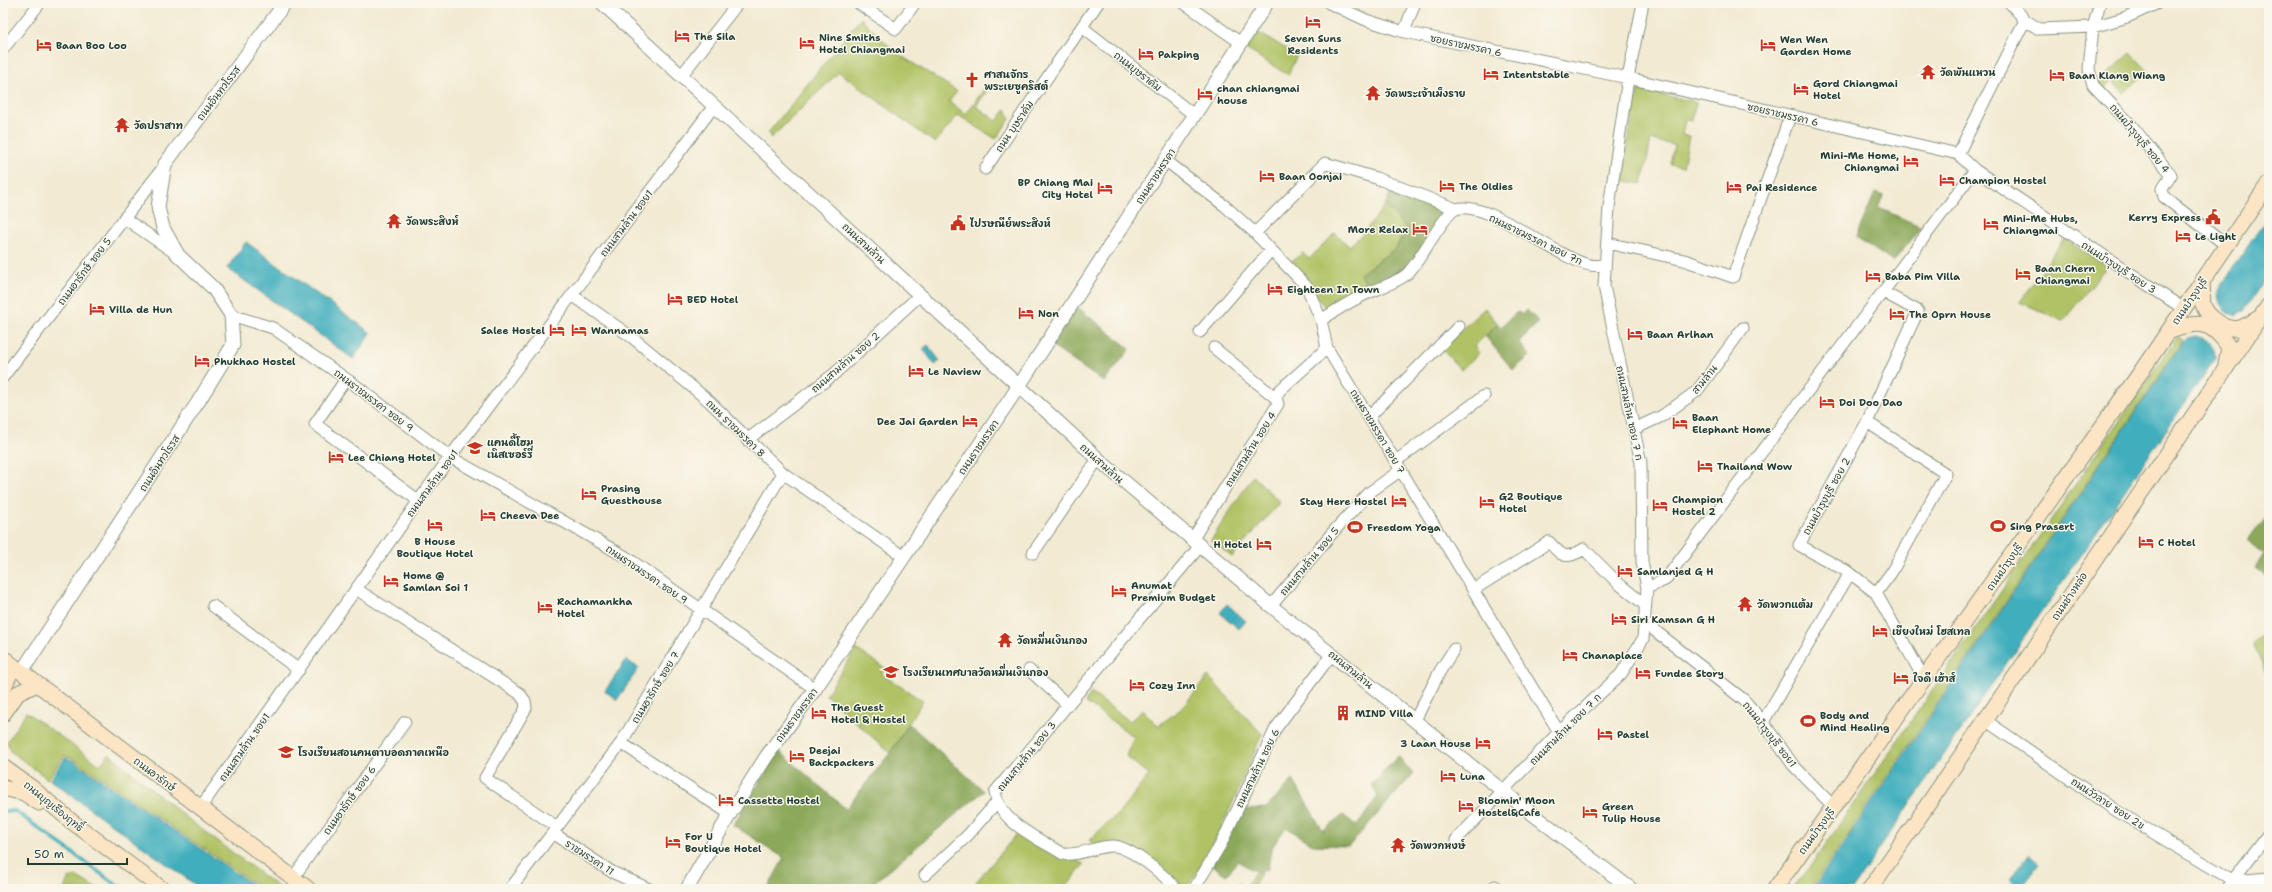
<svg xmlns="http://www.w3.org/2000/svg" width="2272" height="892" font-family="'Shantell Sans','Playpen Sans Thai',sans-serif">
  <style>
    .green { fill: #b0c265; stroke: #68804c }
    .forest { fill: #8ca85a; stroke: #567247 }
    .water { fill: #3faebd; stroke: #2f7678 }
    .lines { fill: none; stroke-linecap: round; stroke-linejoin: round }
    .stream { stroke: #3faebd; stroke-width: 4 }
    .minor-casing { stroke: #889483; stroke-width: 13 }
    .tertiary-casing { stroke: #889483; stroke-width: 15 }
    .secondary-casing { stroke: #889483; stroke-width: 17 }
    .minor { stroke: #fff; stroke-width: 11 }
    .tertiary { stroke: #fff; stroke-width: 13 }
    .secondary { stroke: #fce5c4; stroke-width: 15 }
    .labels { text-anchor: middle; stroke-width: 3; stroke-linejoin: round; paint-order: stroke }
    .poi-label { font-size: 10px; font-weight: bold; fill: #1f3d34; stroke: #fbf7ec; text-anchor: start }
    .street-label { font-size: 10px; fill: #1f3d34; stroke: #fbf7ec }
  </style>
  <rect width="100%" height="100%" fill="#fbf7ec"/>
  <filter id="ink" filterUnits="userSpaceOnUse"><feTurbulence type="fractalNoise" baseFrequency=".025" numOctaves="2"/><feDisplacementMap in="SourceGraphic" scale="8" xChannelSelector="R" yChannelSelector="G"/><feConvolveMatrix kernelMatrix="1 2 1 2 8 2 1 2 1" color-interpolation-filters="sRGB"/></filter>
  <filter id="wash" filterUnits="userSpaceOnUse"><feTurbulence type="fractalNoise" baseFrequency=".012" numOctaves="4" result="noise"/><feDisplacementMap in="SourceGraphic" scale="16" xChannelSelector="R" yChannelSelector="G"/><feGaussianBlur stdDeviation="0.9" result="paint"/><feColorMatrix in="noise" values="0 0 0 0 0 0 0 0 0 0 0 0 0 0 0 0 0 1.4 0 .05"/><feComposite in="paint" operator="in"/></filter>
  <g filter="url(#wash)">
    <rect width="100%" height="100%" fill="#f2ead2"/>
    <path class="green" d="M861,18l34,34 62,39 -8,11 17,12 18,-25 3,2 -11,15 21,15 9,-12 4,10 -14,20 -38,-24 -23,28 -96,-71 -68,66 -3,-5z
      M1257,32l40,23 -9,20 -42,-26z
      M2131,53l17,18 -24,22 -11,-12 -9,8 -6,-7z
      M1638,90l58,12 -4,19 -7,-1 -3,15 7,1 -6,31 -13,-3 4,-19 -23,-5 -9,44 -22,-4z
      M1385,205l22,23 -11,20 -36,26 9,13 -41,24 -39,-48 14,-10 6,6 26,-26 14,13 13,-11z
      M2064,239l43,27 -44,55 -43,-19z
      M1485,308l13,16 -24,22 5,7 -18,17 -20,-22z
      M2177,338l6,3 -372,548h-21l15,-15z
      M1253,476l27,26 -48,55 -21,-17z
      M2269,630v51l-16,-38z
      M856,649l29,19 -4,6 42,27 -33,52 -64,-58z
      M1208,676l54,58c-12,27 -58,145 -80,155l-45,-37 -41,-6 -7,-6 31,-28 29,-37 -23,-19 8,-19 -49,-35 6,-9 39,28 13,-11 15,16 23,-17z
      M26,712l74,53 9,-11 83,68 89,67h-19l-190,-131 -8,-2 -16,23 -38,-28 -3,-9z
      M1017,834l67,30 -19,25h-95z
      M1255,872l6,1 -8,14 3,2h-20l2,-6 8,4z
      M76,876l21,13h-33l4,-10z"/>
    <path class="forest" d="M1392,189l50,21 2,3 -12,22 -29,35 -34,17 -9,-13 36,-26 10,-20 -21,-23z
      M1875,193l9,3 -5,12 43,19 -29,35 -37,-25z
      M1077,307l53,42 -26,33 -54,-37z
      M1527,310l12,12 -20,20 11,14 -17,14 -28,-34 13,-12 3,3 16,-15 5,2z
      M2264,519l5,3v54l-15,-8 9,-14 -15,-13z
      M909,724l75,67 -118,98h-99l17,-31 -51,-33 46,-74 67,58 44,-56z
      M1398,756l15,18 -64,72 -35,-1 -28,-18 -15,22 -3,20c-12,6 -19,-1 -29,-8l-13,14 -14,-10 28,-55 26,-2 27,-28 30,51 20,-16 14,11 21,-30 -7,-11z"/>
    <path class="water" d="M2269,215v59l-25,37 -8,5c-13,-5 -18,-11 -18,-26z
      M246,242l125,91 -18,26 -126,-91z
      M2196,336c13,4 19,8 19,23l-363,530h-39l373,-551z
      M928,345l12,16 -5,4 -12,-16z
      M1227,604l19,17 -7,8 -19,-16z
      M626,660l13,8 -22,32 -12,-9z
      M65,758l7,2 187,129h-58l-151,-109z
      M2029,854l11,9 -19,24 -11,-9z"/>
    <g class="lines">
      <path class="stream" d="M3,811h12l107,78"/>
    </g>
  </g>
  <g filter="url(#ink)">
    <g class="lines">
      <g class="minor-casing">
        <path id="minor" d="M858,3l38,26 19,-26
          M1184,3l57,40
          M1329,3l37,17 38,12 224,46 330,76
          M2010,3l15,17 14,9 54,-2 34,-10 31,-14
          M2100,3l-7,24 -4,42 4,16 39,41 39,49 -9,14 2,8 63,49
          M1082,27l112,88
          M1404,32l11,-29
          M3,49l37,-46
          M681,76l57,-73
          M1958,154l17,16 209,139
          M1958,154l67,-134
          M1165,160l60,46 30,27 52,54 14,33 6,28 232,384
          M985,169l113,-166
          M124,218l54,37
          M1255,233l70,-70 51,15 80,31
          M1607,243l77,17 49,17 57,-161
          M1883,292l35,19 -51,111 -68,123 51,28 26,20 48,86
          M572,295l61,43 76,63 74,72 121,84
          M231,315l42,13 82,57 95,72 176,100 189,132
          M1321,320c14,-9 29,-19 45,-26 11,-5 32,-12 41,-20 14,-13 36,-60 49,-65 32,-10 99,49 134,56 4,1 10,0 15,0
          M1200,332l71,-82
          M1214,348l62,50
          M3,377l162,-212
          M346,379l-31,45 104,77
          M1369,417l90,-91
          M1867,422l79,52 -55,99 -15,20
          M1634,429l28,-13 35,-25 46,-63
          M747,440l86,-65 87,-80
          M1396,461l88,-65
          M1192,540l86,-136 -2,-6 3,-7 48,-43
          M1033,553l65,-94
          M1647,588l18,-8 310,-410
          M356,589l163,104 6,8 1,7 -41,70 72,49
          M1473,590l76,-48c14,15 16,18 35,7l34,34 27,22
          M213,606l86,64
          M1271,606l62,-74 37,-40 31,-22
          M1645,623l99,77 19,22 30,43 41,42
          M1029,670l39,35
          M1415,720l25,-49 14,-22
          M1985,720l130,90 119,71 35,-3
          M1763,722l87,-149
          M621,743l109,71
          M200,808l250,-351 264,-351
          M553,833l59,39 37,17
          M1456,840l103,-108 62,-58 22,-35 4,-51 -5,-26 -1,-99 -37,-177 5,-79 19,-129 15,-75
          M925,875l43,-40 28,-32
          M293,878l112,-156
          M510,889l111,-146 162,-270
          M1176,889c-10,-13 -47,-43 -63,-43 -17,0 -33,10 -50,8 -23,-15 -64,-31 -68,-62l205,-246
          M1194,889l27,-45 55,-116 56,-74
          M1492,889l3,-3
          M2226,889l43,-56"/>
      </g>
      <g class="tertiary-casing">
        <path id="tertiary" d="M602,3l504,463 165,140 233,186 127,97
          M22,671l176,-269 35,-57 -2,-30 -18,-27 -35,-33 -15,-27 -5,-21 7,-43 120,-161
          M687,889l43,-75 36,-57 49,-68 204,-303 248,-383"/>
      </g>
      <g class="secondary-casing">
        <path id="secondary" d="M2202,282c1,7 0,15 1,22 3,13 24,27 37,24 6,-2 12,-6 17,-9
          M2168,332c30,-11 41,-14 61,15l-3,18
          M3,658l305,231
          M3,689l6,-13 -1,-15
          M3,714l15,-21 19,-9
          M3,767l29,21 39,33 91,68
          M3,788l21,5 15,10
          M1775,889l363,-513 131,-193
          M1870,889l399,-584"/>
      </g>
      <use href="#minor" class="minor"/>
      <use href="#tertiary" class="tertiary"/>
      <use href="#secondary" class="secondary"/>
    </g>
  </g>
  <defs>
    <g id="hotel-bare" transform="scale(1.2)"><path d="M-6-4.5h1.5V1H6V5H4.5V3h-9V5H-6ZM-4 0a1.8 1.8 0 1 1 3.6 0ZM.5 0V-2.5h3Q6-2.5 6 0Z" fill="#c8321e" stroke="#fbf7ec" stroke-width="2.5" paint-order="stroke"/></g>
    <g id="temple-bare" transform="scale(1.2)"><path d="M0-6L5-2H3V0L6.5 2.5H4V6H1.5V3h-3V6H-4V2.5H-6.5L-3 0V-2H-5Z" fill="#c8321e" stroke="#fbf7ec" stroke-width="2.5" paint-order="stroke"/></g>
    <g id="church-bare" transform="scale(1.2)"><path d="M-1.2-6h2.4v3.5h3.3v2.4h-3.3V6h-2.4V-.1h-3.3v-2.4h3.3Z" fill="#c8321e" stroke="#fbf7ec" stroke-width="2.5" paint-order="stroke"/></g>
    <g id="civic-bare" transform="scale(1.2)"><path d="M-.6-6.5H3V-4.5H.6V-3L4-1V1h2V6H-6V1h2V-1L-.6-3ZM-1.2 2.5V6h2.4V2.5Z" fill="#c8321e" stroke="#fbf7ec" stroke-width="2.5" paint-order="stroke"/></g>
    <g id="school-bare" transform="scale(1.2)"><path d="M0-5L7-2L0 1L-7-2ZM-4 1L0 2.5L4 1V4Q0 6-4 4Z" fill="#c8321e" stroke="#fbf7ec" stroke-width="2.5" paint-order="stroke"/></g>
    <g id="stadium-bare" transform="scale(1.2)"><path d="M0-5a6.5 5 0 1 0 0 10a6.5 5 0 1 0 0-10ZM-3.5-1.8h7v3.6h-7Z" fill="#c8321e" stroke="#fbf7ec" stroke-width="2.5" paint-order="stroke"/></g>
    <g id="building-bare" transform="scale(1.2)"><path d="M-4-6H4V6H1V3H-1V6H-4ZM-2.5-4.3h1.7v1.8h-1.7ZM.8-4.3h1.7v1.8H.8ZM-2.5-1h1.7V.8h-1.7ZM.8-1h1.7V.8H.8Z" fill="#c8321e" stroke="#fbf7ec" stroke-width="2.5" paint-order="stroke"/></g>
  </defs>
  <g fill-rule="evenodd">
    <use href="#hotel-bare" x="1313" y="22"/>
    <use href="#hotel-bare" x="682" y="36"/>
    <use href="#hotel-bare" x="807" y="43"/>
    <use href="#hotel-bare" x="44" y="45"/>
    <use href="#hotel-bare" x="1768" y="45"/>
    <use href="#hotel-bare" x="1146" y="54"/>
    <use href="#temple-bare" x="1928" y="72"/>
    <use href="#hotel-bare" x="1491" y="74"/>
    <use href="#hotel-bare" x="2057" y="75"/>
    <use href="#church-bare" x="972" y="80"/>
    <use href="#hotel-bare" x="1801" y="89"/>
    <use href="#temple-bare" x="1373" y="93"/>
    <use href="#hotel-bare" x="1205" y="94"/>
    <use href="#temple-bare" x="122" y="125"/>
    <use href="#hotel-bare" x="1911" y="161"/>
    <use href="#hotel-bare" x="1267" y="176"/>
    <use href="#hotel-bare" x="1947" y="180"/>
    <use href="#hotel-bare" x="1447" y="186"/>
    <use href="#hotel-bare" x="1734" y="187"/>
    <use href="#hotel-bare" x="1105" y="188"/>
    <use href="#civic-bare" x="2213" y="217"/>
    <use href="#temple-bare" x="394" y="221"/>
    <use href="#civic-bare" x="958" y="223"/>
    <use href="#hotel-bare" x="1991" y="224"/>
    <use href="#hotel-bare" x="1420" y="229"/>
    <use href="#hotel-bare" x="2183" y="236"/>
    <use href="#hotel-bare" x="2023" y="274"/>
    <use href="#hotel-bare" x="1873" y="276"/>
    <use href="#hotel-bare" x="1275" y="289"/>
    <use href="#hotel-bare" x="675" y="299"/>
    <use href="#hotel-bare" x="97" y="309"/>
    <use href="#hotel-bare" x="1026" y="313"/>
    <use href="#hotel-bare" x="1897" y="314"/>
    <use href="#hotel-bare" x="557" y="330"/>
    <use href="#hotel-bare" x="579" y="330"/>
    <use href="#hotel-bare" x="1635" y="334"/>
    <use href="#hotel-bare" x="202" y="361"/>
    <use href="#hotel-bare" x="916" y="371"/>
    <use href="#hotel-bare" x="1827" y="402"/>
    <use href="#hotel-bare" x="970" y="421"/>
    <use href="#hotel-bare" x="1680" y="423"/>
    <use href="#school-bare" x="475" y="448"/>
    <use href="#hotel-bare" x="336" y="457"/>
    <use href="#hotel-bare" x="1705" y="466"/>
    <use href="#hotel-bare" x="589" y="494"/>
    <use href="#hotel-bare" x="1399" y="501"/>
    <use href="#hotel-bare" x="1487" y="502"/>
    <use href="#hotel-bare" x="1660" y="505"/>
    <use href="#hotel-bare" x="488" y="515"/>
    <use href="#hotel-bare" x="435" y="525"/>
    <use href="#stadium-bare" x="1998" y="526"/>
    <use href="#stadium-bare" x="1355" y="527"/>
    <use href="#hotel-bare" x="2146" y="542"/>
    <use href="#hotel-bare" x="1264" y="544"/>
    <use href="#hotel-bare" x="1625" y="571"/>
    <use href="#hotel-bare" x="391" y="581"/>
    <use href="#hotel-bare" x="1119" y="591"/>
    <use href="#temple-bare" x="1745" y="604"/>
    <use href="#hotel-bare" x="545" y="607"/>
    <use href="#hotel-bare" x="1619" y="619"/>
    <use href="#hotel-bare" x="1880" y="631"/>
    <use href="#temple-bare" x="1005" y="640"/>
    <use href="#hotel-bare" x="1570" y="655"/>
    <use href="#school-bare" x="891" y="672"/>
    <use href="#hotel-bare" x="1643" y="673"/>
    <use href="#hotel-bare" x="1901" y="678"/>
    <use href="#hotel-bare" x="1137" y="685"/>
    <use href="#hotel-bare" x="819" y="713"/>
    <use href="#building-bare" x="1343" y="713"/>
    <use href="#stadium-bare" x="1808" y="721"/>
    <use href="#hotel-bare" x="1605" y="734"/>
    <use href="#hotel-bare" x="1483" y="743"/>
    <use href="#school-bare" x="286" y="752"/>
    <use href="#hotel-bare" x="797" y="756"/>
    <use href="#hotel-bare" x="1448" y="776"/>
    <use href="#hotel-bare" x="726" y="800"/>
    <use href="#hotel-bare" x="1466" y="806"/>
    <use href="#hotel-bare" x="1590" y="812"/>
    <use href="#hotel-bare" x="673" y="842"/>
    <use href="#temple-bare" x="1398" y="845"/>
  </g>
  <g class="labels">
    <g class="poi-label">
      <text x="694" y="40">The Sila</text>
      <text x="819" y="41">Nine Smiths<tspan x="819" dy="12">Hotel Chiangmai</tspan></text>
      <text x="1313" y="42" text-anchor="middle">Seven Suns<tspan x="1313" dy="12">Residents</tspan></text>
      <text x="1780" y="43">Wen Wen<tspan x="1780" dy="12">Garden Home</tspan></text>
      <text x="56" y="49">Baan Boo Loo</text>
      <text x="1158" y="58">Pakping</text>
      <text x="1940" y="76">วัดพันแหวน</text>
      <text x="984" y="78">ศาสนจักร<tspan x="984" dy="12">พระเยซูคริสต์</tspan></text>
      <text x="1503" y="78">Intentstable</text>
      <text x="2069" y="79">Baan Klang Wiang</text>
      <text x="1813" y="87">Gord Chiangmai<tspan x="1813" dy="12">Hotel</tspan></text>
      <text x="1217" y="92">chan chiangmai<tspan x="1217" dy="12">house</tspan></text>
      <text x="1385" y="97">วัดพระเจ้าเม็งราย</text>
      <text x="134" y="129">วัดปราสาท</text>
      <text x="1899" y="159" text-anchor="end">Mini-Me Home,<tspan x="1899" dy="12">Chiangmai</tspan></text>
      <text x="1279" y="180">Baan Oonjai</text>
      <text x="1959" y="184">Champion Hostel</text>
      <text x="1093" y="186" text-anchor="end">BP Chiang Mai<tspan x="1093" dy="12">City Hotel</tspan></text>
      <text x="1459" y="190">The Oldies</text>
      <text x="1746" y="191">Pai Residence</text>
      <text x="2201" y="221" text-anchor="end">Kerry Express</text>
      <text x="2003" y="222">Mini-Me Hubs,<tspan x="2003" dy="12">Chiangmai</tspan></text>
      <text x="406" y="225">วัดพระสิงห์</text>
      <text x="970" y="227">ไปรษณีย์พระสิงห์</text>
      <text x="1408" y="233" text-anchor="end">More Relax</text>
      <text x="2195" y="240">Le Light</text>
      <text x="2035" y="272">Baan Chern<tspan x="2035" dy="12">Chiangmai</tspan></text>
      <text x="1885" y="280">Baba Pim Villa</text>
      <text x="1287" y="293">Eighteen In Town</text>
      <text x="687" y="303">BED Hotel</text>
      <text x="109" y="313">Villa de Hun</text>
      <text x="1038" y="317">Non</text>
      <text x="1909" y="318">The Oprn House</text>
      <text x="545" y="334" text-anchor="end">Salee Hostel</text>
      <text x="591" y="334">Wannamas</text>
      <text x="1647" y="338">Baan Arlhan</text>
      <text x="214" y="365">Phukhao Hostel</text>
      <text x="928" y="375">Le Naview</text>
      <text x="1839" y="406">Doi Doo Dao</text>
      <text x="1692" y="421">Baan<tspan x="1692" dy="12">Elephant Home</tspan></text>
      <text x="958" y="425" text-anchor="end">Dee Jai Garden</text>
      <text x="487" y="446">แคนดี้โฮม<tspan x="487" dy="12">เนิสเซอร์รี่</tspan></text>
      <text x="348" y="461">Lee Chiang Hotel</text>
      <text x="1717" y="470">Thailand Wow</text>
      <text x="601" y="492">Prasing<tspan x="601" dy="12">Guesthouse</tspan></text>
      <text x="1499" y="500">G2 Boutique<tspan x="1499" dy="12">Hotel</tspan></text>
      <text x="1672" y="503">Champion<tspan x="1672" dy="12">Hostel 2</tspan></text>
      <text x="1387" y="505" text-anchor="end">Stay Here Hostel</text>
      <text x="500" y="519">Cheeva Dee</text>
      <text x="2010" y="530">Sing Prasert</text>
      <text x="1367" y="531">Freedom Yoga</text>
      <text x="435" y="545" text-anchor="middle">B House<tspan x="435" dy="12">Boutique Hotel</tspan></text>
      <text x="2158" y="546">C Hotel</text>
      <text x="1252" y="548" text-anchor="end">H Hotel</text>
      <text x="1637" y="575">Samlanjed G H</text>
      <text x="403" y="579">Home @<tspan x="403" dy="12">Samlan Soi 1</tspan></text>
      <text x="1131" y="589">Anumat<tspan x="1131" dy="12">Premium Budget</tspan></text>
      <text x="557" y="605">Rachamankha<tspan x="557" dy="12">Hotel</tspan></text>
      <text x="1757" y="608">วัดพวกแต้ม</text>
      <text x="1631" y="623">Siri Kamsan G H</text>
      <text x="1892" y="635">เชียงใหม่ โฮสเทล</text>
      <text x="1017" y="644">วัดหมื่นเงินกอง</text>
      <text x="1582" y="659">Chanaplace</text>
      <text x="903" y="676">โรงเรียนเทศบาลวัดหมื่นเงินกอง</text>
      <text x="1655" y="677">Fundee Story</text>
      <text x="1913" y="682">ใจดี เฮ้าส์</text>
      <text x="1149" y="689">Cozy Inn</text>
      <text x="831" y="711">The Guest<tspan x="831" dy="12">Hotel &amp; Hostel</tspan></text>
      <text x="1355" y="717">MIND Villa</text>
      <text x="1820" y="719">Body and<tspan x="1820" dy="12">Mind Healing</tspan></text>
      <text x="1617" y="738">Pastel</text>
      <text x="1471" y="747" text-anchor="end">3 Laan House</text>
      <text x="809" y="754">Deejai<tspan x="809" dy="12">Backpackers</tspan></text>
      <text x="298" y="756">โรงเรียนสอนคนตาบอดภาคเหนือ</text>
      <text x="1460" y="780">Luna</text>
      <text x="738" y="804">Cassette Hostel</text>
      <text x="1478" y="804">Bloomin' Moon<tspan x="1478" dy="12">Hostel&amp;Cafe</tspan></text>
      <text x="1602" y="810">Green<tspan x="1602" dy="12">Tulip House</tspan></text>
      <text x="685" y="840">For U<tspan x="685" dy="12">Boutique Hotel</tspan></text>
      <text x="1410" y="849">วัดพวกหงษ์</text>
    </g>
    <g class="street-label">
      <text transform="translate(1466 45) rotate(12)" y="4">ซอยราชมรรคา 6</text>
      <text transform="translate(1138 71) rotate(38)" y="4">ถนนบุษราคัม</text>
      <text transform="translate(218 93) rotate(-53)" y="4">ถนนอินทวโรรส</text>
      <text transform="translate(1783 114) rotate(13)" y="4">ซอยราชมรรคา 6</text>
      <text transform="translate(1014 126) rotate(-56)" y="4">ถนน บุษราคัม</text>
      <text transform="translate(2140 138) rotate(50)" y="4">ถนนบำรุงบุรี ซอย 4</text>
      <text transform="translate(1155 176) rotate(-57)" y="4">ถนนราชมรรคา</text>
      <text transform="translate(626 223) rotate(-53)" y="4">ถนนสามล้าน ซอย1</text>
      <text transform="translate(1536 239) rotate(26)" y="4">ถนนราชมรรคา ซอย 7ก</text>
      <text transform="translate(864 243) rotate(43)" y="4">ถนนสามล้าน</text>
      <text transform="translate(2119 267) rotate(33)" y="4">ถนนบำรุงบุรี ซอย 3</text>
      <text transform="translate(84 271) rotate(-53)" y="4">ถนนอารักษ์ ซอย 5</text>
      <text transform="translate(2189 301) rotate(-56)" y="4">ถนนบำรุงบุรี</text>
      <text transform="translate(845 362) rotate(-41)" y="4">ถนนสามล้าน ซอย 2</text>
      <text transform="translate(1704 379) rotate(-51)" y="4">สามล้าน</text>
      <text transform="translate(374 400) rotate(37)" y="4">ถนนราชมรรคา ซอย 9</text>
      <text transform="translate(1630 413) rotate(78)" y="4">ถนนสามล้าน ซอย 7 ก</text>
      <text transform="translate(736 428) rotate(44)" y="4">ถนน ราชมรรคา 8</text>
      <text transform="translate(1378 431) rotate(59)" y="4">ถนนราชมรรคา ซอย 7</text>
      <text transform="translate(978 447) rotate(-56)" y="4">ถนนราชมรรคา</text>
      <text transform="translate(1250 449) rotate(-58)" y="4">ถนนสามล้าน ซอย 4</text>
      <text transform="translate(159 463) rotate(-57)" y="4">ถนนอินทวโรรส</text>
      <text transform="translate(1102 463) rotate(42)" y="4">ถนนสามล้าน</text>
      <text transform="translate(432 483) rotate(-54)" y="4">ถนนสามล้าน ซอย1</text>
      <text transform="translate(1826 496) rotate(-61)" y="4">ถนนบำรุงบุรี ซอย 2</text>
      <text transform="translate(1309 561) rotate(-50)" y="4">ถนนสามล้าน ซอย 5</text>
      <text transform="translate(2004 567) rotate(-55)" y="4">ถนนบำรุงบุรี</text>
      <text transform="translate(647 574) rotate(34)" y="4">ถนนราชมรรคา ซอย 9</text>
      <text transform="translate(2069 596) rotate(-56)" y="4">ถนนช่างหล่อ</text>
      <text transform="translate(1351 669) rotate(39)" y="4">ถนนสามล้าน</text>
      <text transform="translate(655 687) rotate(-59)" y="4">ถนนอารักษ์ ซอย 7</text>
      <text transform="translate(796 715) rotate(-54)" y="4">ถนนราชมรรคา</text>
      <text transform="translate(1565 729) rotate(-45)" y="4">ถนนสามล้าน ซอย 7 ก</text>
      <text transform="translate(1770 734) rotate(52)" y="4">ถนนบำรุงบุรี ซอย1</text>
      <text transform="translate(244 747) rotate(-55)" y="4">ถนนสามล้าน ซอย1</text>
      <text transform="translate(1026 756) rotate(-51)" y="4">ถนนสามล้าน ซอย 3</text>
      <text transform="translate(1257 768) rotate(-64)" y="4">ถนนสามล้าน ซอย 6</text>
      <text transform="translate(155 774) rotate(37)" y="4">ถนนอารักษ์</text>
      <text transform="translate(349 800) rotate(-54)" y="4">ถนนอารักษ์ ซอย 6</text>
      <text transform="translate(2108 803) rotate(33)" y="4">ถนนวัวลาย ซอย 2ข</text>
      <text transform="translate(54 806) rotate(39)" y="4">ถนนบุญเรืองฤทธิ์</text>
      <text transform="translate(1816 831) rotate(-54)" y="4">ถนนบำรุงบุรี</text>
      <text transform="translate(590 857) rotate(33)" y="4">ราชมรรคา 11</text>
    </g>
  </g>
  <rect width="2272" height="892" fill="none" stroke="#fbf7ec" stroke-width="16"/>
  <path d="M28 858v6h99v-6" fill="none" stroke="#1f3d34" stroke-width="2"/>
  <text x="34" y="858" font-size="12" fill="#1f3d34" stroke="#fbf7ec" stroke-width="3" paint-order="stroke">50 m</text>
</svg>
